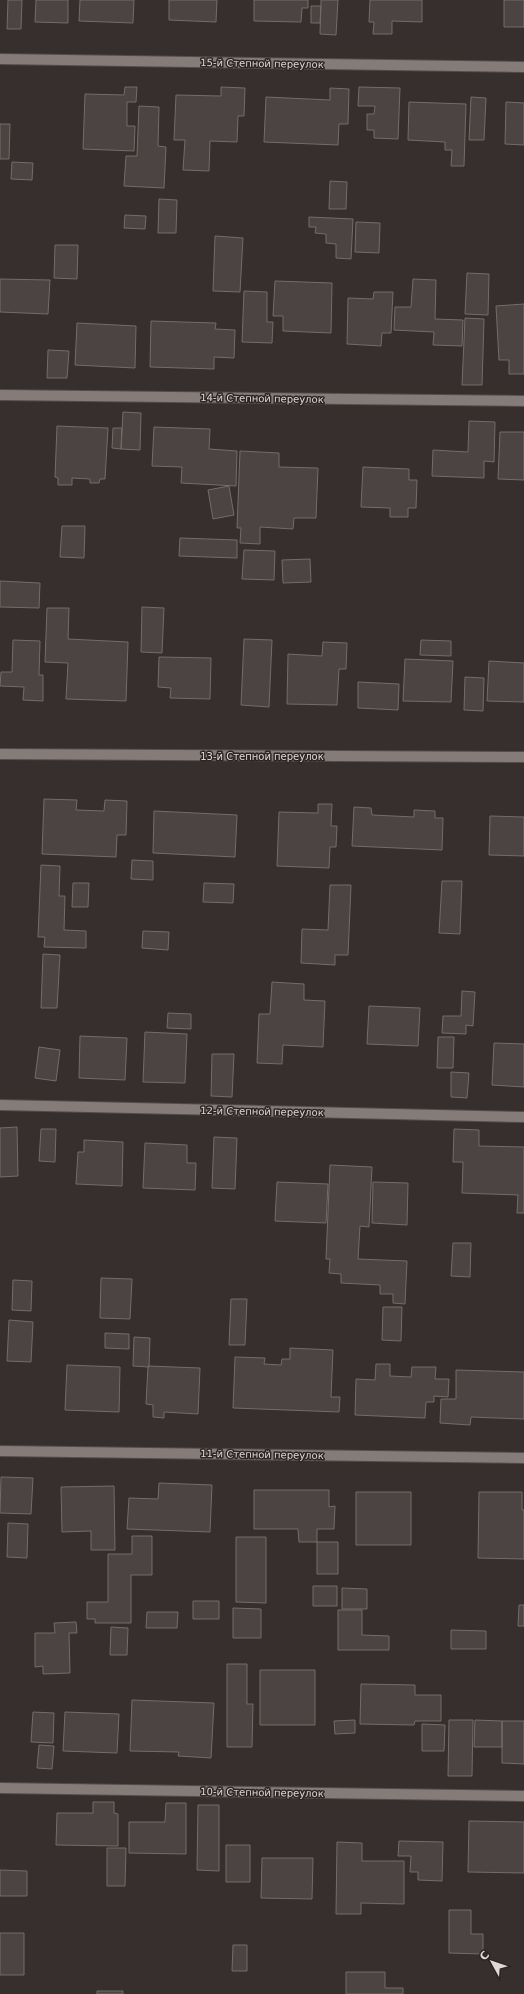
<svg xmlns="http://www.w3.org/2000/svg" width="524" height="1994" font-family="'DejaVu Sans',sans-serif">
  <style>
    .building { fill: #4b4442; stroke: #746c69 }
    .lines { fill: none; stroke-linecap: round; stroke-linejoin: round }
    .minor-casing { stroke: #534d4c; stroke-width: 12 }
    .minor { stroke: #857c7a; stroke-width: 10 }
    .labels { text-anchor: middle; stroke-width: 3; stroke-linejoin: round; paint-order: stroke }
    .street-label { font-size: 10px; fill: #ded9d8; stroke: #2c2523 }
  </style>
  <rect width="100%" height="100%" fill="#362f2d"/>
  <path class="building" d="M8,0h14l-1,29h-14z
    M36,0h32v23l-33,-1z
    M80,0h54l-1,23 -54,-2z
    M169,0h48l-1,22 -47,-2z
    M254,0h54v8h-6l-1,14 -47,-1z
    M321,0h17l-2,35 -16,-1z
    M370,0h52v22l-30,-1v13h-19l1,-12h-5z
    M504,0h20v27h-20z
    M311,6h10l-1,17h-9z
    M125,87h12l-1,15h-9v24h8l-1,25 -51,-2 2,-55 39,1z
    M221,87l24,1 -1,28h-6l-1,26 -27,-1 -1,30 -26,-1 2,-30h-11l2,-45 45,1z
    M359,87l41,1 -2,51 -24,-1v-8h-7v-16h7l1,-8h-17z
    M330,88l19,1 -1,35h-9l-1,21 -74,-3 2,-45 64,3z
    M471,97l15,1 -2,42h-15z
    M409,102l57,2 -2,62h-13l1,-16h-7v-8l-37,-2z
    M506,102l18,1v42l-19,-1z
    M139,106l20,1 -1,39 8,1 -2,41 -40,-2 2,-30h11z
    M0,124h10l-1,35h-9z
    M12,162l21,1 -1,17 -21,-1z
    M330,181l17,1 -1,27h-17z
    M159,199l18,1 -1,33h-18z
    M125,215l21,1 -1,13 -21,-1z
    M309,217l44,2 -2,40 -15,-1v-14l-10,-1v-9l-11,-1 1,-6h-7z
    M356,222l24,1 -1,30 -24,-1z
    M215,236l28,2 -3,54 -27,-1z
    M55,245h23l-1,34 -23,-1z
    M467,273l22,1 -1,41 -23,-1z
    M0,279l50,1 -2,34 -48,-2z
    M413,279l23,1 -1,39 28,1 -1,26 -29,-1 1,-13 -40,-2 1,-23h16z
    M275,281l57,2 -1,50 -48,-2v-15h-10z
    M244,291l23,1v30h6l-1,21 -30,-1z
    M374,292h19l-2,41h-9l-1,13 -34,-2 1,-46 25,1z
    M524,304v70h-15v-14h-10l-3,-54z
    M465,318l19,1 -2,66h-20z
    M151,321l65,2 -1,6 20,1 -1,28 -20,-1v12l-64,-2z
    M77,323l59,3 -1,42 -60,-3z
    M48,350l21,1 -2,27h-20z
    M123,412l18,1 -1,37 -19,-1z
    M469,421l26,1 -1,40 -10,-1v17l-52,-2 1,-26 35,2z
    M57,426l51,2 -3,51h-5l-1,4h-9v-4l-18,-1v7h-14v-7l-3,-1z
    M154,427l56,2 -1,20 28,2 -1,35 -55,-3 1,-16 -30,-1z
    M113,428h9l-1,21 -9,-1z
    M500,432h24v48l-26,-1z
    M240,451l39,2v14l39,1 -2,50h-22l-1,11 -33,-2v17l-20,-1 1,-15h-4z
    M363,467l46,2v11h8l-1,28h-8v9h-18v-9l-29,-1z
    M229,486l5,29 -21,4 -5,-29z
    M62,526h23l-1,32 -24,-1z
    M180,538l57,2v18l-58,-2z
    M244,550l31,1 -1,29 -32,-1z
    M310,559l1,23 -28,1 -1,-23z
    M0,581l40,2 -1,25 -39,-1z
    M142,607l22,1 -2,45 -21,-1z
    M47,608h22l-1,31 60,3 -2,59 -60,-2 2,-36 -23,-1z
    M244,639l28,1 -3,67 -28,-2z
    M13,640l27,1 -1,34h4v26l-20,-1 1,-13 -24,-1 1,-14h11z
    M421,640l30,1v15l-31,-1z
    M323,642l24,1 -1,26h-7l-2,36 -50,-1 1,-50 34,2z
    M159,657l52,1 -1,41 -40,-1 1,-10 -13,-1z
    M405,659l48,2 -2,41 -48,-1z
    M489,661l35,2v39l-37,-1z
    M465,677l19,1 -1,33 -19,-1z
    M358,682l41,2 -1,26 -40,-2z
    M44,799l33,1 -1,10 28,1 1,-11 22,1 -1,34h-9l-1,22 -74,-3z
    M318,804h14l-1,22h6l-1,21h-6l-1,21 -52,-2 2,-54 39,1z
    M354,807l17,1 1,7 42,2v-7l21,1v7h8l-1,32 -90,-4z
    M154,811l83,4 -2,42 -82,-4z
    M490,816l34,1v39l-35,-1z
    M132,860l21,1v19l-22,-1z
    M41,865l19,1 -1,30h6l-1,34 22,1v17l-42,-1 1,-10h-7z
    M442,881h20l-2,53 -21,-1z
    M73,883h16l-1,24h-16z
    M204,883l30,1 -1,19 -30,-1z
    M330,885h21l-3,70h-13v10l-34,-2 1,-34 26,1z
    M143,931l26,1 -1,18 -26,-2z
    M43,954l17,1 -3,53h-16z
    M272,982l32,2v16l21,1 -2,46 -40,-2 -1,19 -25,-1 2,-49h11z
    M462,991l13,1 -2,34 -7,-1v9l-24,-1 1,-17h18z
    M369,1006l51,2 -2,38 -51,-2z
    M168,1013l23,1v15l-24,-1z
    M145,1032l42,2 -2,49 -42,-1z
    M80,1036l47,2 -2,42 -46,-2z
    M438,1037h16l-1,31h-16z
    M494,1043l30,1v43l-32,-2z
    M39,1047l21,3 -4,31 -21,-3z
    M212,1054h22l-2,43 -21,-1z
    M451,1072l18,1 -2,25 -16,-1z
    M17,1127l1,49 -18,1v-49z
    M41,1129h15l-1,33 -16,-1z
    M454,1129l25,1v16l45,1v66h-7l1,-18 -56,-2 1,-31h-10z
    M214,1137l23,1 -2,51 -23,-1z
    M84,1140l39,2 -1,44 -46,-2 2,-32h6z
    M145,1143l42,2v18h9l-1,27 -52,-2z
    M330,1165l42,2 -3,60 -9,-1 -2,33 49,2 -2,43 -12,-1v-9h-13v-9l-39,-2v-9l-12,-1 1,-14h-4z
    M277,1182l51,2 -2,39 -51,-2z
    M373,1182l35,1 -1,42 -35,-2z
    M453,1243h18l-1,34 -19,-1z
    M101,1278l31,1 -2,40 -30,-1z
    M13,1280l19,1 -1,30 -19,-1z
    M231,1299h16l-2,46h-16z
    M383,1307h19l-1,34 -19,-1z
    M9,1320l24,2 -2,40 -24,-1z
    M105,1333l24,1v15l-24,-1z
    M134,1337l16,1 -1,29 -16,-1z
    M290,1348l43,2 -2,47h9l-1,15 -106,-4 2,-51 30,1 -1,6 17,1 1,-6h8z
    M376,1364h14v12l21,1 1,-10h24l-1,12h14l-1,18 -14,-1v6h-8l-1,16 -70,-3 1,-36 19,1z
    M67,1365l53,2 -1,45 -54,-2z
    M148,1366l52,2 -2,46 -34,-2v6l-11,-1v-12l-7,-1z
    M456,1370l68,2v47l-53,-2 -1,8 -30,-2 1,-24h15z
    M1,1477l32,1 -2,36 -31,-1z
    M159,1483l53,2 -2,47 -83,-3 2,-31 29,1z
    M114,1486l1,64h-24v-19l-29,1 -1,-45z
    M254,1490h75v17l6,-1 -1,23h-17v13h-18l-1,-13h-44z
    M356,1492h55v53h-55z
    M479,1492h43v18h2v49l-46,-1z
    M8,1523l20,1 -1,34 -20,-1z
    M132,1536h20v39h-21v48h-36v-4h-8v-17h21v-48h24z
    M236,1537h30v66l-30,-1z
    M317,1542h21v32h-21z
    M313,1586h24v20h-24z
    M342,1588l25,1v20h-25z
    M193,1601h26v18h-26z
    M519,1605h5v21h-6z
    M233,1608l28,1v29h-28z
    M338,1610h24v25l27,1v14h-51z
    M147,1612h31l-1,16h-31z
    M76,1622l1,11h-8l1,40 -27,1v-8l-8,1v-34h20l-1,-10z
    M111,1627l17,1 -1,27h-17z
    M451,1630l35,1v18h-35z
    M227,1664h20v40h6l-1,43h-25z
    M260,1670h55v55h-55z
    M361,1684l54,1v10h26v26h-26l-1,4 -54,-1z
    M132,1700l82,3 -3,55 -33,-2 1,-4 -49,-1z
    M33,1712l21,1 -1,30 -22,-1z
    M65,1712l54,2 -2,39 -54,-2z
    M355,1720v13l-20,1 -1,-13z
    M449,1720h24l-1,56h-24z
    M475,1720l27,1v26h-28z
    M502,1721h22v43l-22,-1z
    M422,1724l23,1 -1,26h-22z
    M39,1745l15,1 -2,23 -15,-1z
    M93,1802h21v11l4,1v32l-62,-1 1,-32h36z
    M166,1803h20v51l-57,-1v-31h36z
    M198,1805h21v66l-22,-1z
    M469,1821l55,1v51l-56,-1z
    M399,1841l44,1 -1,39 -24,-1v-8h-8l1,-16h-13z
    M337,1842l25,1v18h42v43l-43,-1v11h-25z
    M226,1845h24v37h-24z
    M107,1848h19l-1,38h-18z
    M262,1858h51l-1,41 -51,-1z
    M0,1870l27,1v25h-27z
    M449,1910h22v24h12v20l-34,-1z
    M0,1933h24v42h-24z
    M233,1945h14v26h-15z
    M346,1972h39v16h18v6h-57z
    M97,1991h26v3h-26z"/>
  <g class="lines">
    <g class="minor-casing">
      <path id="minor" d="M0,59l524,8
        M0,395l524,6
        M0,754l524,3
        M0,1105l524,12
        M0,1451l524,7
        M0,1788l524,8"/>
    </g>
    <use href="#minor" class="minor"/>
  </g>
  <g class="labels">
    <g class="street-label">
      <text transform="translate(262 63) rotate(1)" y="4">15-й Степной переулок</text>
      <text transform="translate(262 398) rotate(1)" y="4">14-й Степной переулок</text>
      <text x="262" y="760">13-й Степной переулок</text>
      <text transform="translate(262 1111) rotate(1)" y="4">12-й Степной переулок</text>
      <text transform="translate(262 1454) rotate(1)" y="4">11-й Степной переулок</text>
      <text transform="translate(262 1792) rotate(1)" y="4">10-й Степной переулок</text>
    </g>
  </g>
  <g transform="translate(492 1962) rotate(310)" stroke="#2c2523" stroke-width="3" paint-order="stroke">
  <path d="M0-3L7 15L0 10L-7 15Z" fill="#ded9d8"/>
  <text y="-6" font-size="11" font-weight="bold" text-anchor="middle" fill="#ded9d8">С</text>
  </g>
</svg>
